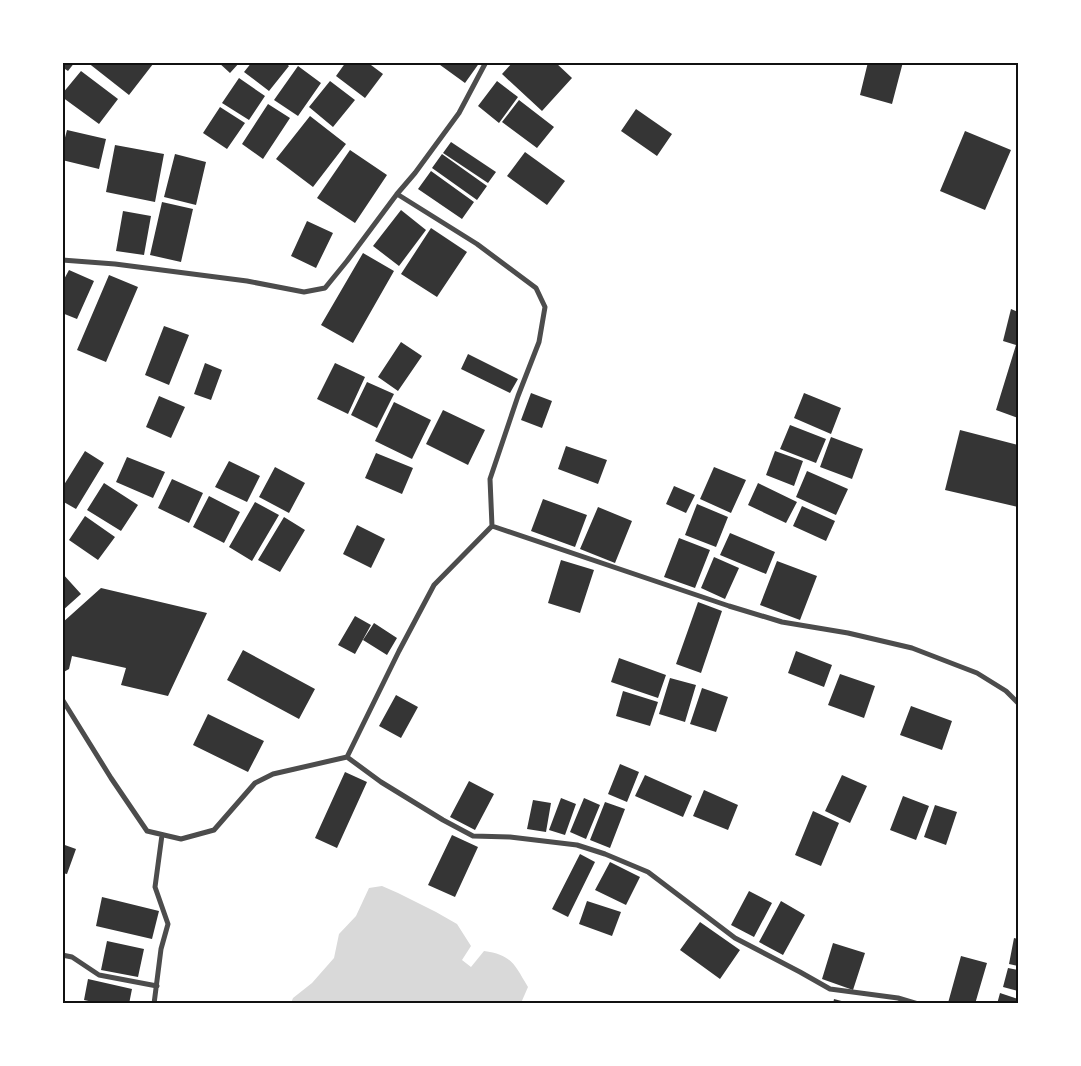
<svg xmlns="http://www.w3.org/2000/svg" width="1081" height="1066" font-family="Merriweather,serif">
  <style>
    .water { fill: #d9d9d9 }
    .building { fill: #353535 }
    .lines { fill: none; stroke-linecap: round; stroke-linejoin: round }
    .minor { stroke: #4c4c4c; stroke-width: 5 }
    .neatline { fill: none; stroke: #111; stroke-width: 2 }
  </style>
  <rect width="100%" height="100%" fill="#fff"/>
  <path class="water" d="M382,886l16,7 38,19 21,12 14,22 -9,14 9,7 13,-16c28,4 30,13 44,36l-7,16h-230l2,-5 19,-15 22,-25 5,-24 17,-18 13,-28z"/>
  <path class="building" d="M62,62h13l-7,9 -6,-4z
    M87,62h65l1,2 -24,31z
    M218,62h22l-10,11z
    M252,62h32l5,4 -20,25 -25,-19z
    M346,62h21l16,12 -18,24 -29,-22z
    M436,62h44l-15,21z
    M513,62h42l17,16 -30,33 -40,-37z
    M868,62h35l-11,42 -32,-9z
    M298,66l23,17 -23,33 -24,-16z
    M81,71l37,28 -19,25 -37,-27v-3z
    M239,78l26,18 -16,24 -27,-17z
    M330,81l25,19 -22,27 -24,-20z
    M497,81l21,16 -19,26 -21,-17z
    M519,100l35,27 -17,21 -35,-26z
    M268,104l22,14 -27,41 -21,-15z
    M220,107l25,16 -18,26 -24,-16z
    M636,109l36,25 -15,22 -36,-25z
    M310,116l36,28 -33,43 -37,-28z
    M67,130l39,9 -7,30 -37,-9v-11z
    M965,131l46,19 -26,60 -45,-19z
    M451,142l45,30 -8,11 -45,-30z
    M115,145l49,9 -9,48 -49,-10z
    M350,150l37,25 -32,48 -38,-25z
    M525,152l40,29 -18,24 -40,-29z
    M175,154l31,8 -10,43 -32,-8z
    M442,154l45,32 -10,14 -45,-32z
    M431,171l43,31 -12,17 -44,-30z
    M162,202l31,7 -12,53 -31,-7z
    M401,210l25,20 -27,36 -26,-20z
    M123,211l28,5 -7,39 -28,-4z
    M307,221l26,12 -17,35 -25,-12z
    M431,228l36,24 -30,45 -36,-23z
    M363,253l31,18 -41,72 -32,-18z
    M69,270l25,11 -17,38 -15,-6v-30z
    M109,275l29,12 -32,75 -29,-12z
    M1011,309l7,3v106l-22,-8 20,-65 -13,-4z
    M164,326l25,9 -20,50 -24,-10z
    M401,342l21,14 -24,35 -20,-14z
    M468,354l50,25 -8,14 -49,-24z
    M205,363l17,7 -11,30 -17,-6z
    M335,363l30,14 -17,37 -31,-15z
    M367,382l27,12 -17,34 -26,-13z
    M531,393l21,8 -10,27 -21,-8z
    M804,393l37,15 -10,26 -37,-16z
    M159,396l26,11 -14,31 -25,-11z
    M394,402l37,18 -19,39 -37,-18z
    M443,410l42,20 -17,35 -42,-21z
    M790,425l36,14 -10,24 -36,-14z
    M960,430l58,15v62l-73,-17z
    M831,437l32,12 -11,30 -32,-12z
    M566,446l41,14 -9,24 -40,-15z
    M85,451l19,12 -28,46 -14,-8v-13z
    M775,451l28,10 -9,25 -28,-11z
    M376,453l37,15 -11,26 -37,-16z
    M127,457l38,15 -12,26 -37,-16z
    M229,461l31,15 -13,26 -32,-15z
    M275,467l30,16 -16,30 -30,-16z
    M714,467l32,13 -15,33 -31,-14z
    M807,471l41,18 -12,26 -40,-18z
    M172,479l31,14 -14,30 -31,-15z
    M104,483l34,22 -17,26 -34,-21z
    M758,483l39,19 -11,21 -38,-18z
    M674,486l21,9 -9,18 -20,-9z
    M209,496l31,16 -16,31 -31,-16z
    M543,499l44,16 -12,32 -44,-16z
    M255,502l24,13 -27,46 -23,-14z
    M697,504l31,13 -12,30 -31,-12z
    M802,506l33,15 -9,20 -33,-15z
    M598,507l34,14 -17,42 -35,-14z
    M85,516l30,21 -17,23 -29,-20z
    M284,517l21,13 -25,42 -22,-12z
    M357,525l28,14 -14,29 -28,-14z
    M730,533l45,19 -9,22 -46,-19z
    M679,538l31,12 -15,38 -31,-11z
    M714,557l25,11 -14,31 -24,-11z
    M561,560l33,10 -14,43 -32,-10z
    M777,561l40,15 -17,44 -40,-15z
    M62,573l19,21 -19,17z
    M101,588l106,25 -39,83 -47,-11 5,-17 -54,-12 -3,13 -7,4v-50z
    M698,602l24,9 -21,62 -25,-9z
    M355,616l16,9 -16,29 -17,-9z
    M374,623l23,15 -10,17 -24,-15z
    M243,650l72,39 -16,30 -72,-39z
    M796,651l36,14 -8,22 -36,-14z
    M619,658l47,17 -8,23 -47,-16z
    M840,674l35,12 -11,32 -36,-13z
    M670,678l26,7 -11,37 -26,-8z
    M702,688l26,9 -12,35 -26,-8z
    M623,691l35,11 -8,24 -34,-10z
    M396,695l22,12 -17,31 -22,-12z
    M911,706l41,15 -10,29 -42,-15z
    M208,714l56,27 -16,31 -55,-27z
    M620,764l19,8 -12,30 -19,-8z
    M345,772l22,10 -30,66 -22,-10z
    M645,775l47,21 -9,21 -48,-21z
    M842,775l25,11 -17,37 -25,-12z
    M469,781l25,13 -19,36 -25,-13z
    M704,790l34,15 -10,25 -35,-14z
    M903,796l26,10 -13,34 -26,-10z
    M561,798l15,6 -11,31 -16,-5z
    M584,798l16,7 -14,34 -16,-7z
    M533,800l18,3 -5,29 -19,-3z
    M605,802l20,7 -15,39 -20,-8z
    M935,805l22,7 -11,33 -22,-8z
    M813,811l26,12 -18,43 -26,-11z
    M452,835l26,12 -23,50 -27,-12z
    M62,844l14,5 -9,25 -5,-1z
    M580,854l15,8 -27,55 -16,-8z
    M610,862l30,15 -14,28 -31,-15z
    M749,891l23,12 -18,34 -23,-12z
    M102,897l57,14 -7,28 -56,-13z
    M587,901l34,11 -9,24 -33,-12z
    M781,901l24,14 -22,40 -24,-13z
    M700,922l40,28 -20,29 -40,-29z
    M1014,938l4,1v27l-9,-2z
    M107,941l37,8 -6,28 -37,-7z
    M833,943l32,10 -12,37 -31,-11z
    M961,956l26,7 -12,41 -27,-1z
    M1008,968l10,2v21l-15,-4z
    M88,979l44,10 -3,15h-27l-18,-4z
    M1000,993l18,6v5h-21z
    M834,999l15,4v1h-16z"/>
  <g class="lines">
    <path class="minor" d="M397,194l18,-21 44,-60 27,-51
      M62,260l53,4 132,17 57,11 21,-4 22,-27 50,-67 80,50 59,44 9,19 -6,35 -21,54 -28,83 2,47 237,80 53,16 66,11 64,15 65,25 29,18 12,12
      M492,526l-58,59 -35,66 -52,106 34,25 62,38 30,16 37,1 67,8 28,9 43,18 87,66 65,34 30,17 68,9 20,6
      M62,699l49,79 36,53 34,8 33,-9 41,-47 18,-9 74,-17
      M62,955l10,2 27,18 58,11
      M154,1004l7,-55 7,-25 -13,-37 7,-52"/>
  </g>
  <rect width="1081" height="1066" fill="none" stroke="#ffffff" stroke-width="128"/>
  <rect x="64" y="64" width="953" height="938" class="neatline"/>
</svg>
